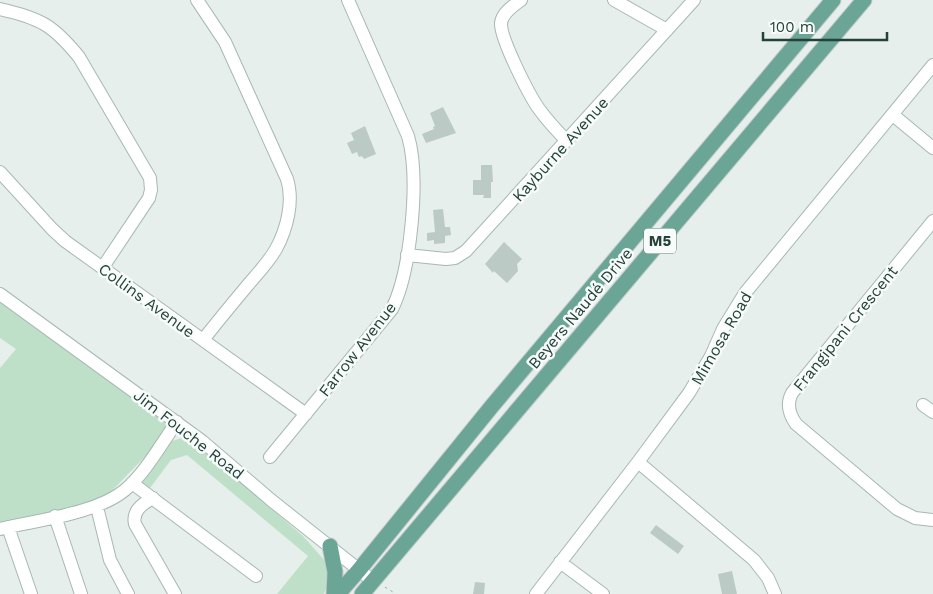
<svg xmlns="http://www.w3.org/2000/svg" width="933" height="594" font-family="'Work Sans',sans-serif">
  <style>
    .green { fill: #bfe0c8 }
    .building { fill: #bbcac4 }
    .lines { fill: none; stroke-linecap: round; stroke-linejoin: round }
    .minor-casing { stroke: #a8b8b2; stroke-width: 14 }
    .major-casing { stroke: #c2cac8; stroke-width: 17 }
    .path { stroke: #86b3a5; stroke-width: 1; stroke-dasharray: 2.5 4; stroke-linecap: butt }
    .minor { stroke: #fff; stroke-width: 12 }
    .major { stroke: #6aa596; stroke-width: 15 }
    .labels { text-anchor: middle; stroke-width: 5; stroke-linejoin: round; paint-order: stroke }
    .shield { fill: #f7fbf9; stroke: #637a73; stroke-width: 1 }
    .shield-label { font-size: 15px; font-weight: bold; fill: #24423a }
    .street-label { font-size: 16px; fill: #24423a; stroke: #f7fbf9 }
  </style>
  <rect width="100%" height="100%" fill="#e6efeb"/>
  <path class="green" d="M0,293l177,131 -85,87 -92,21v-164l16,-19 -16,-11z
    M182,438l13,6 108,92 22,25 5,16 -6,17h-47l31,-38 -121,-101 -16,5 -21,28 -10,-7 29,-39z"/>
  <path class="building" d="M443,107l13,26 -30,10 -4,-9 12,-5 -1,-2 2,-1 -5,-13z
    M365,126l11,28 -12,5 -2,-3 -3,1 -2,-5 -5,2 -5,-11 7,-3 -3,-7z
    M481,165h11l1,17h-2v16h-8l1,-3h-11v-15h8z
    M443,209l2,18h5l1,8 -6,1v7l-11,1v-4l-7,1v-8l8,-1 -2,-22z
    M504,242l18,17 -5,5 1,7 -11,12 -13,-12 -1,2 -8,-9z
    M656,525l28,21 -6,8 -28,-21z
    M732,571l5,23h-15l-4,-20z
    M475,582l10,1 -1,11h-11z"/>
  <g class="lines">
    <g class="minor-casing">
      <path id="minor" d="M197,0l28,42 62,137c7,22 0,50 -11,70 -8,14 -19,25 -29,37 -15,18 -30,36 -44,54
        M521,0c-7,5 -19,13 -20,23 -1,15 28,72 38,86 8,11 18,22 28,32
        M614,0l53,30
        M0,9c40,9 53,16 79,48l71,121 1,12 -2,8 -46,69
        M893,115l40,33
        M0,172l52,57 13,12 241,173
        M933,221l-141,172c-6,11 -3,21 4,31l101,85 18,9 18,2
        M407,255l39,4 9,-1 11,-7 228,-251
        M0,294l202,147 69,59 102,81
        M923,405l10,7
        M270,457l122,-148c19,-38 28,-132 16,-173l-60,-136
        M638,462l116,98 14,18 7,16
        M132,483l124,93
        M153,498c-11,6 -21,13 -18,26l40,70
        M97,507l13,53 18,34
        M55,516l26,78
        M8,527l23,67
        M0,529c37,-9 96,-15 125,-39 21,-18 36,-46 52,-68
        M560,562l43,32
        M536,594l102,-132 51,-69 22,-37 12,-27 22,-36 188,-228"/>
    </g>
    <g class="major-casing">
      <path id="major" d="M330,546l5,26 -1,22
        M338,594l21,-24 133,-164 341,-406
        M362,594l502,-594"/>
    </g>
    <path class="path" d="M385,587l11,7"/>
    <use href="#minor" class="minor"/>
    <use href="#major" class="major"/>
  </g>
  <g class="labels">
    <rect class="shield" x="644" y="228.5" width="32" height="25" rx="4"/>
    <g class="shield-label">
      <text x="660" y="246">M5</text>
    </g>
    <g class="street-label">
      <text transform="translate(560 149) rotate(-48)" y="6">Kayburne Avenue</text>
      <text transform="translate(147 300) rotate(36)" y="6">Collins Avenue</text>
      <text transform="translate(580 308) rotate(-50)" y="6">Beyers Naudé Drive</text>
      <text transform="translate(845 328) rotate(-51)" y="6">Frangipani Crescent</text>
      <text transform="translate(721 338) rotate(-60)" y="6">Mimosa Road</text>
      <text transform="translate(357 349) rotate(-52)" y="6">Farrow Avenue</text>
      <text transform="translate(189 434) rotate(38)" y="6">Jim Fouche Road</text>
    </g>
  </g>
  <path d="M763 32v8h124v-8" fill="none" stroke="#24423a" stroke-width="2.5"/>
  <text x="770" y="32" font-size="15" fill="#24423a" stroke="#f7fbf9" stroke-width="4" paint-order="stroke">100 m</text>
</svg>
